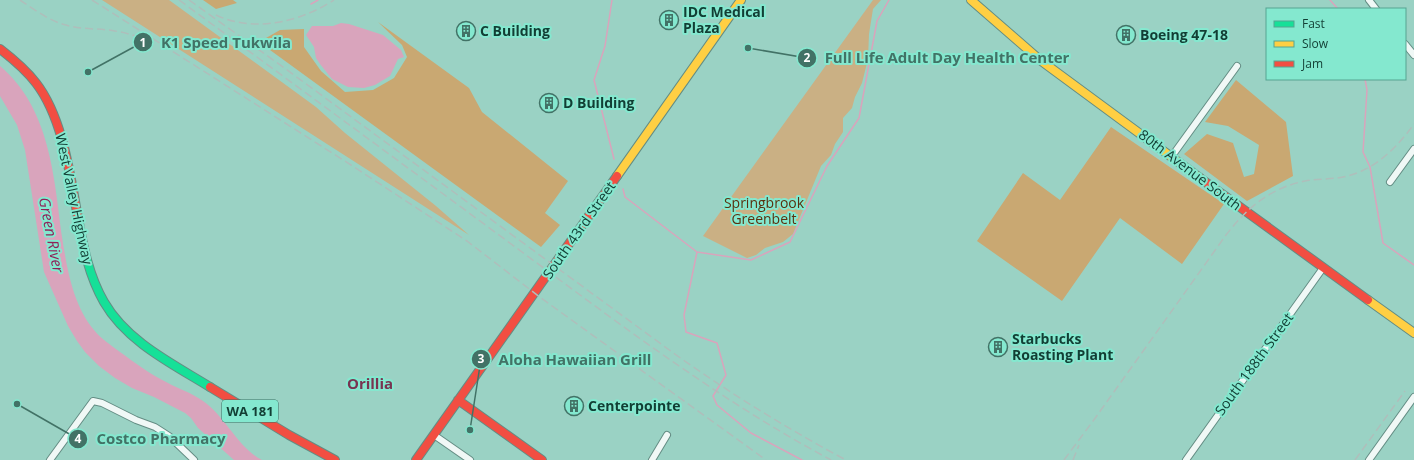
<svg xmlns="http://www.w3.org/2000/svg" width="1414" height="460" font-family="'Open Sans',sans-serif">
  <style>
    .green { fill: #cab084 }
    .forest { fill: #c9a872 }
    .water { fill: #d9a4bc }
    .lines { fill: none; stroke-linecap: round; stroke-linejoin: round }
    .stream { stroke: #d9a4bc; stroke-width: 1.5 }
    .street-casing { stroke: #648d84; stroke-width: 8 }
    .fast-casing { stroke: #648d84; stroke-width: 10 }
    .slow-casing { stroke: #648d84; stroke-width: 10 }
    .jam-casing { stroke: #648d84; stroke-width: 10 }
    .street { stroke: #f0f8f6; stroke-width: 6 }
    .fast { stroke: #16e098; stroke-width: 8 }
    .slow { stroke: #ffcf43; stroke-width: 8 }
    .jam { stroke: #f24e42; stroke-width: 8 }
    .rail { stroke: #afbebb; stroke-width: 1.5; stroke-dasharray: 8 4; stroke-linecap: butt }
    .labels { text-anchor: middle; stroke-width: 4; stroke-linejoin: round; paint-order: stroke }
    .shield { fill: #84e8cf; stroke: #347162; stroke-width: 1 }
    .shield-label { font-size: 13px; font-weight: bold; fill: #123e34 }
    .poi-label { font-size: 14px; font-weight: bold; fill: #123e34; stroke: #84e8cf; text-anchor: start }
    .street-label { font-size: 14px; fill: #123e34; stroke: #84e8cf }
    .park-label { font-size: 14px; fill: #5a310f; stroke: #84e8cf }
    .water-label { font-size: 15px; font-style: italic; fill: #8f2358; stroke: #84e8cf }
    .neighbourhood-label { font-size: 15px; font-weight: bold; fill: #783451; stroke: #84e8cf }
    .leader { fill: none; stroke: #427266; stroke-width: 1.5 }
    .callout-dot { fill: #427266; stroke: #84e8cf; stroke-width: 1.5 }
    .mark-label { font-size: 12px; text-anchor: middle; font-weight: bold; fill: #fff }
    .callout-label { font-size: 15px; text-anchor: middle; font-weight: bold; fill: #427266; stroke: #84e8cf; stroke-width: 4; stroke-linejoin: round; paint-order: stroke }
  </style>
  <rect width="100%" height="100%" fill="#9ad2c4"/>
  <path class="green" d="M102,0h67l147,107 29,26 91,73 33,29z
    M873,0h8l-8,9 -4,25 -1,25 -6,24 -7,14 -3,11 -9,10v14l-8,12 -4,11 -10,11 -28,68 -10,8 -18,6 -9,7 -9,3 -44,-22z"/>
  <path class="forest" d="M203,0h30l4,3 -21,6z
    M378,22l91,66 13,24 86,69 -23,32 15,12 -19,22 -282,-205 21,-12 24,-1v18l17,24 24,21 28,-2 21,-12 13,-21 -5,-12z
    M1236,80l50,42 7,54 -46,25 -63,-47 23,-20 26,9 11,34 10,-3 5,-29 -31,-19 -23,-4z
    M1111,127l113,77 -42,60 -62,-46 -58,83 -85,-60 46,-68 37,27z"/>
  <path class="water" d="M341,23l8,1 34,11 18,15 3,7 -6,2 -8,17 -15,9 -11,3 -16,-1 -16,-8 -12,-15 -4,-6 -2,-11 -8,-12 6,-9h21z
    M0,66c50,42 54,111 62,171 5,32 11,68 32,93 7,9 17,15 26,22 15,11 30,22 48,31 11,6 24,10 35,18 22,15 36,48 59,59h-28l-36,-32 -7,-10 -6,-5 -31,-16 -22,-9 -17,-10 -16,-12 -14,-14 -8,-11 -9,-15 -24,-54 -19,-122 -8,-25 -17,-29z"/>
  <g class="lines">
    <path class="stream" d="M612,0l-7,46 -11,34 20,79
      M1330,0l8,9
      M311,4l7,-4
      M1365,79l2,11 -4,62 7,15 13,76 31,22
      M623,189l2,8 72,55 54,8 39,-18 37,-76 32,-48 18,-97 12,-21
      M697,252l-13,63 2,17 31,11 9,32 -13,21 4,9 34,28 51,27"/>
    <g class="street-casing">
      <path id="street" d="M1369,0l7,9
        M1405,44l9,11
        M1172,156l65,-90
        M1390,182l24,-33
        M434,435l36,25
        M50,460l43,-59 9,2 34,17 19,7 14,9 25,24
        M652,460l15,-25
        M1186,460l137,-192
        M1369,460l45,-63"/>
    </g>
    <g class="fast-casing">
      <path id="fast" d="M78,218c5,28 11,58 26,84 23,40 69,62 106,85"/>
    </g>
    <g class="slow-casing">
      <path id="slow" d="M971,0l69,60 160,118
        M617,176l124,-176
        M1368,300l46,33"/>
    </g>
    <g class="jam-casing">
      <path id="jam" d="M0,49c13,10 26,21 36,34 27,35 34,92 42,135
        M1200,178l168,122
        M210,387l79,48 46,25
        M458,400l84,60
        M416,460l201,-284"/>
    </g>
    <use href="#street" class="street"/>
    <use href="#fast" class="fast"/>
    <use href="#slow" class="slow"/>
    <use href="#jam" class="jam"/>
    <path class="rail" d="M20,0c14,9 29,21 46,25 16,5 33,3 49,6 13,2 25,6 36,12
      M92,0l259,165 116,76 74,57 225,162
      M179,0c115,84 229,168 343,252 100,74 199,149 309,208
      M189,0l94,67 389,285c56,40 114,76 174,108
      M216,15c38,18 84,7 118,-15
      M1064,460l32,-43 130,-182c21,-27 44,-47 79,-54 15,-3 31,-1 46,-6 27,-8 47,-29 63,-51
      M1073,460l6,-15
      M1355,460l50,-69"/>
  </g>
  <defs>
    <g id="building-ring" transform="scale(1)"><circle r="9.5" fill="#84e8cf" stroke="#427266" stroke-width="1.5"/><path d="M-4-6H4V6H1V3H-1V6H-4ZM-2.5-4.3h1.7v1.8h-1.7ZM.8-4.3h1.7v1.8H.8ZM-2.5-1h1.7V.8h-1.7ZM.8-1h1.7V.8H.8Z" fill="#427266"/></g>
  </defs>
  <g fill-rule="evenodd">
    <use href="#building-ring" x="669" y="20"/>
    <use href="#building-ring" x="466" y="31"/>
    <use href="#building-ring" x="1126" y="35"/>
    <use href="#building-ring" x="549" y="103"/>
    <use href="#building-ring" x="998" y="347"/>
    <use href="#building-ring" x="574" y="406"/>
  </g>
  <g class="labels">
    <rect class="shield" x="222" y="400" width="56" height="22" rx="3"/>
    <g class="shield-label">
      <text x="250" y="416">WA 181</text>
    </g>
    <g class="poi-label">
      <text x="683" y="17">IDC Medical<tspan x="683" dy="16">Plaza</tspan></text>
      <text x="480" y="36">C Building</text>
      <text x="1140" y="40">Boeing 47-18</text>
      <text x="563" y="108">D Building</text>
      <text x="1012" y="344">Starbucks<tspan x="1012" dy="16">Roasting Plant</tspan></text>
      <text x="588" y="411">Centerpointe</text>
    </g>
    <g class="street-label">
      <text transform="translate(1190 170) rotate(37)" y="5">80th Avenue South</text>
      <text transform="translate(74 199) rotate(78)" y="5">West Valley Highway</text>
      <text transform="translate(579 230) rotate(-55)" y="5">South 43rd Street</text>
      <text transform="translate(1254 364) rotate(-54)" y="5">South 188th Street</text>
    </g>
    <g class="park-label">
      <text x="764" y="208">Springbrook<tspan x="764" dy="16">Greenbelt</tspan></text>
    </g>
    <g class="water-label">
      <text transform="translate(51 235) rotate(79)" y="5">Green River</text>
    </g>
    <g class="neighbourhood-label">
      <text x="370" y="389">Orillia</text>
    </g>
  </g>
  <path class="leader" d="M88 72L143 42M748 48L807 58M470 430L481 359M17 404L78 439"/>
  <g class="callout-dot">
    <circle cx="88" cy="72" r="4"/>
    <circle cx="748" cy="48" r="4"/>
    <circle cx="470" cy="430" r="4"/>
    <circle cx="17" cy="404" r="4"/>
    <circle cx="143" cy="42" r="10"/>
    <circle cx="807" cy="58" r="10"/>
    <circle cx="481" cy="359" r="10"/>
    <circle cx="78" cy="439" r="10"/>
  </g>
  <g class="mark-label">
    <text x="143" y="47">1</text>
    <text x="807" y="62">2</text>
    <text x="481" y="363">3</text>
    <text x="78" y="443">4</text>
  </g>
  <g class="callout-label">
    <text x="226" y="48">K1 Speed Tukwila</text>
    <text x="947" y="63">Full Life Adult Day Health Center</text>
    <text x="575" y="365">Aloha Hawaiian Grill</text>
    <text x="161" y="444">Costco Pharmacy</text>
  </g>
  <rect x="1266" y="8" width="140" height="72" fill="#84e8cf" stroke="#56a491"/>
  <rect x="1274" y="21" width="20" height="6" fill="#16e098" stroke="#56a491"/>
  <text x="1302" y="28" font-size="12" fill="#123e34">Fast</text>
  <rect x="1274" y="41" width="20" height="6" fill="#ffcf43" stroke="#56a491"/>
  <text x="1302" y="48" font-size="12" fill="#123e34">Slow</text>
  <rect x="1274" y="61" width="20" height="6" fill="#f24e42" stroke="#56a491"/>
  <text x="1302" y="68" font-size="12" fill="#123e34">Jam</text>
</svg>
